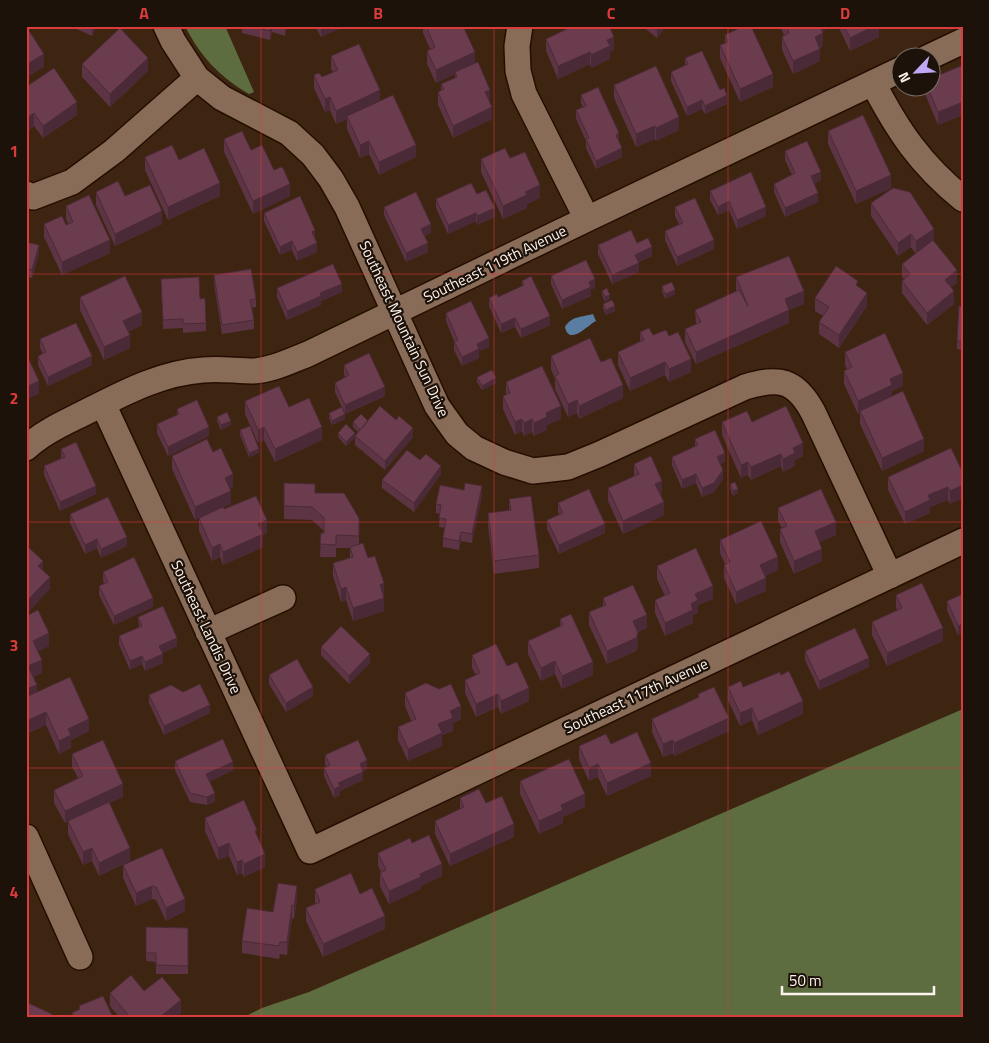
<svg xmlns="http://www.w3.org/2000/svg" width="989" height="1043" font-family="'Titillium Web',sans-serif">
  <style>
    .forest { fill: #5d6d3f }
    .water { fill: #597ea2 }
    .lines { fill: none; stroke-linecap: round; stroke-linejoin: round }
    .minor-casing { stroke: #240e00; stroke-width: 28 }
    .minor { stroke: #896c57; stroke-width: 25 }
    .wall { fill: #5c3443 }
    .shaded-wall { fill: #4b2a37 }
    .building { fill: #6b3c4e; stroke: #4b2a37 }
    .grid { fill: none; stroke: #da3c3c; stroke-width: 1; stroke-opacity: 0.55 }
    .labels { text-anchor: middle; stroke-width: 4.5; stroke-linejoin: round; paint-order: stroke }
    .street-label { font-size: 15px; fill: #fdf3ec; stroke: #1d1209 }
    .neatline { fill: none; stroke: #da3c3c; stroke-width: 2 }
    .grid-label { font-size: 16px; text-anchor: middle; font-weight: bold; fill: #da3c3c }
  </style>
  <rect width="100%" height="100%" fill="#3e2512"/>
  <path class="forest" d="M185,26h40l29,66 -5,2c-29,-17 -49,-38 -64,-68z
    M963,709v308h-719l18,-9 47,-16z"/>
  <path class="water" d="M593,314l3,7c-7,3 -27,26 -31,6 6,-11 18,-10 28,-13z"/>
  <g class="lines">
    <g class="minor-casing">
      <path id="minor" d="M166,26l7,15 24,37 25,20 67,35 24,22 18,24 16,28 90,199 20,28 17,14 30,14 29,9 35,-4 32,-13 145,-67c34,-10 50,-8 68,25l77,164
        M520,26l-3,20 1,25 6,23 63,125
        M927,58l36,-17
        M873,83c25,48 47,81 90,116
        M26,194l7,3 39,-15 42,-31 83,-73
        M103,404l207,447 653,-310
        M26,448c16,-15 36,-24 56,-34 38,-19 77,-41 121,-44 17,-2 33,1 50,1 19,-1 37,-10 55,-17l279,-135 315,-150
        M208,632l75,-34
        M26,837l54,120"/>
    </g>
    <use href="#minor" class="minor"/>
  </g>
  <path class="wall" d="M70,26h26l-4,10z
    M242,26h45l-2,10 -13,-4 -2,8 -28,-7z
    M315,26h30l-24,11z
    M423,26h40l12,37 15,40 2,16 -39,19 -15,-33v-13l3,-1v-7l14,-6v-4l-19,9 -9,-19v-13l3,-2 -7,-16z
    M642,26h24l-9,12z
    M780,26h46v3l-4,2 1,15 -3,2v13l-27,13 -11,-24v-13l2,-2z
    M838,26h41v11l-29,14z
    M725,35l48,52 -33,15 -20,-44v-13l5,-2z
    M546,39l68,11 -4,2v7l-19,9 -1,-4 -32,15 -12,-28z
    M331,56l49,45 36,56 -37,18 -10,-21 -9,4 -13,-29v-10l-11,5 -6,-14 -5,2 -11,-24v-13l8,2 11,-5 -2,-3z
    M685,58l35,32 7,14 -22,10 -3,-5 -15,7 -16,-35v-9l14,-7z
    M82,64l66,7 -38,36 -28,-30z
    M963,65v50l-25,10 -13,-31v-6h7z
    M54,68l23,47 -34,23 -9,-12 -8,6z
    M614,85l65,45 -23,11 -1,-2 -19,8 -22,-49z
    M581,95l38,46 3,16 -26,12 -10,-21v-7l-10,-22v-9l7,-3 -2,-4z
    M828,131l63,57 -35,16 -28,-60z
    M224,139l27,11 23,20 16,26 -37,18 -29,-62z
    M785,151l36,29 -7,4 4,18 -33,15 -11,-25v-8l18,-9 -7,-15z
    M145,157l34,3 41,36 -52,24 -23,-50z
    M510,158l30,40 -13,6v4l-24,11 -22,-47v-13z
    M710,191l56,25 -29,13 -8,-19 -11,5 -8,-15z
    M96,192l29,4 37,28 -47,22 -19,-41z
    M477,194l18,23 -18,8 -1,-4 -28,13 -12,-26v-9z
    M871,203l63,38 23,42 -6,4 3,17 -27,21 -25,-32v-12l2,-2 -2,-2v-13l14,-10 -5,-7 -13,9 -27,-40z
    M66,206l44,47 -48,22 -18,-38v-13l22,1 2,-1 -2,-6z
    M384,207l47,26 -6,3 3,16 -22,10 -22,-47z
    M675,207l39,42 -37,17 -12,-26v-9l14,-7 -4,-8z
    M264,213l51,26 2,13 -20,9 -5,-11 -12,5 -16,-34z
    M26,242l13,12 -7,24 -6,-1z
    M637,243l15,13 -13,6v10l-27,12 -14,-30v-9z
    M214,275l42,24v8l-4,1 2,12v9l-32,5 -8,-50z
    M551,276l44,12 -4,1v7l-29,13 -11,-25z
    M736,277l68,27 -15,6v13l-93,41 -11,-22v-13l11,-5 -1,-14 41,-19z
    M161,279l39,20 6,24v8l-23,2v-5l-20,1z
    M522,281l28,44 -29,13 -6,-11 -14,6 -12,-27v-8l9,-1 24,-11z
    M662,286l13,8 -10,5 -3,-8z
    M858,287l9,19 -28,42 -20,-14v-12l4,-6 -8,-5v-13z
    M277,288l65,4 -21,9v4l-34,15 -10,-23z
    M602,291l8,8 -5,3 -3,-7z
    M80,297l62,28 -14,7 2,16 -26,12 -24,-50z
    M603,304l12,7 -9,4 -3,-7z
    M963,307v43l-6,-1v-8z
    M446,313l43,34 -10,4v7l-17,8 -8,-16v-9l-8,-20z
    M640,332l13,3 16,1 22,36 -22,10 -4,-7 -35,16 -12,-26v-13l22,-11z
    M40,339l52,26 -44,21 -10,-21v-9l5,-2 -3,-6z
    M845,352l58,34 -11,5v5l32,55 -42,20 -22,-47v-11l-2,1 -14,-30v-13l3,-1 -2,-5z
    M551,356l50,6 22,36 -44,21 -2,-6 -9,4 -13,-28v-10l-4,-10z
    M344,365l41,31 -40,18v5l-13,6 -3,-7v-5l15,-1 -9,-20v-9l10,-6 -1,-3z
    M477,377l19,6 -14,7 -5,-8z
    M506,382l55,37 -14,6v5l-13,6 -2,-4 -8,4 -2,-5 -7,4 -12,-26v-13l3,-1z
    M245,401l44,6 33,33 -47,22 -11,-22 -6,3 -13,-29z
    M177,409l32,27 -41,20 -11,-23v-9l20,-9z
    M217,417l14,8 -10,5 -4,-9z
    M368,421l45,16 -28,33 -30,-25v-9l3,-4 -5,-5v-5z
    M722,422h30l51,34 -8,4v6l-12,6 -2,-6 -30,14 -3,-5 -7,3 -19,-43z
    M240,430l19,23 -10,4 -9,-22z
    M338,433l17,4 -9,9 -8,-9z
    M695,439l30,23 -5,2 3,15 -9,13 -12,5 -6,-14 -14,6 -10,-24v-8l23,-11z
    M961,442h2v17l-2,-4z
    M61,449l35,45 -36,17 -16,-36v-9l17,-8z
    M213,452l20,35 -4,1 2,16 -8,3 1,2 43,24 -4,2v12l-40,18 -3,-8 -8,4 -13,-30v-13l-4,2 -23,-51v-13z
    M420,460l21,14 -27,38 -32,-24v-8z
    M634,464l28,30h-2l4,21 -41,19 -15,-33v-13l26,-12z
    M963,473v25l-13,6 -2,-4 -18,7v6l-25,11 -17,-34v-13z
    M284,483l31,10 44,25v26l9,14 16,38h-1l1,15 -31,10 -7,-21 -5,2 -8,-26v-13l17,-5v-10h-14v9h-16l1,-24h3v-2l-12,-11 -28,-1z
    M730,484l8,9 -5,3 -3,-8z
    M482,495l-10,48 -11,-2 -2,9 -16,-3v-9l2,-10 -6,-1 1,-13 -4,-1v-9z
    M509,499l30,56v13l-45,6 -6,-48v-13l21,-2z
    M558,503l47,30 -46,21 -12,-25v-9l13,-5 -2,-3z
    M778,508l58,27 -17,7 3,19 -28,13 -14,-32v-13l2,-1 -4,-7z
    M70,514l57,32 -26,12 -4,-10 -12,6 -15,-31z
    M720,540l58,30 -13,6 1,15 -30,13 -12,-26v-13l1,-1 -5,-11z
    M657,566l56,33 -15,6v8l-5,2v8l-28,13 -10,-23v-13l10,-4 -8,-17z
    M103,572l50,35 -39,18 -15,-30v-9l5,-2 -1,-4z
    M963,594l-5,41 -11,-25v-9z
    M896,595l47,46 -56,25 -15,-31v-13l25,-12 -1,-3z
    M603,598l44,30 -9,4v14l-2,5 -29,13 -18,-39v-13l14,-6z
    M26,616l23,30 -11,5 4,22 -9,4 4,16 52,38 -18,9v8l-12,6 -13,-29 -20,9z
    M138,617l39,29 -15,7 1,10 -18,8 -3,-7 -12,6 -11,-25v-9l20,-9z
    M560,619l33,56 -31,14 -7,-15 -14,7 -13,-27v-13l32,-15z
    M321,647l49,16 -21,21 -28,-29z
    M805,651l64,16 -50,23 -14,-30z
    M472,655l35,11 22,35 -28,13 -3,-7 -22,10 -11,-24v-13l11,-5 -4,-7z
    M269,675l44,21 -27,16 -17,-28z
    M728,687h15l60,27 -45,21 -6,-15 -12,6 -12,-26z
    M405,693l56,26 -8,4v8l-11,4v11l-34,15 -10,-21v-13l13,-6 -6,-15z
    M698,694l31,37 -55,25 -1,-3 -10,4 -11,-25v-13l46,-21z
    M149,695l61,18 -46,22 -15,-32z
    M579,746l72,30 -44,20 -9,-19 -9,4 -10,-22z
    M72,754l51,43 -14,6 21,58 -31,15 -7,-15 -9,4 -15,-31v-12l-3,1 -11,-20v-13l24,-12 -6,-11z
    M325,755l42,14 -4,2v9l-23,11v4l-6,3 -10,-22v-8l2,-2 -1,-2z
    M175,761l58,9 -24,12 6,20 -8,3 -17,-3 -15,-32z
    M520,781l65,26 -22,10v6l-24,11 -19,-40z
    M460,798l54,39 -64,29 -15,-32v-13l25,-12z
    M205,818l52,19 8,30 -21,10 -2,-4 -5,2 -8,-19 -11,4 -13,-29z
    M412,843l30,33 -21,10v3l-32,15 -9,-18v-13l1,-1 -3,-6v-13z
    M162,848l23,63 -19,10 -10,-21 -4,-1 -16,7 -13,-28v-13z
    M315,889l45,5 25,35 -62,28 -17,-36v-13l9,-4z
    M297,899l-3,20 -2,-1 -5,37 -7,-1 -1,5 -37,-6v-12l31,-29z
    M188,928v46h-32v-12l-10,-1v-8z
    M144,991l37,22 -5,4h-57l-9,-11v-13z"/>
  <path class="shaded-wall" d="M92,26h4l-4,10z
    M271,26h1v6l-2,8v-9z
    M285,26h2l-2,10z
    M326,26h19l-24,11v-8z
    M659,26h7l-9,12v-9z
    M817,26h9v3l-9,4z
    M874,26h5v11l-29,14v-13z
    M823,33v13l-8,4v-13z
    M614,37v13l-4,2v7l-19,9v-13l16,-15z
    M820,49v12l-27,13v-13z
    M475,52v13l-39,18v-13z
    M590,52v12l-32,15v-13z
    M44,54v13l-18,11v-13z
    M148,58v13l-38,36v-13z
    M773,74v13l-33,15v-13z
    M380,90v13l-33,13v3l-11,5v-13z
    M490,90v13l-5,2v-13z
    M727,95v9l-22,10v-8z
    M330,97v13l-5,2v-13z
    M702,100v9l-15,7v-9z
    M77,102v13l-34,23v-12z
    M963,102v13l-25,10v-13z
    M492,107v12l-39,19v-12z
    M34,113v13l-8,6v-13z
    M679,117v13l-23,11v-13z
    M655,126v13l-19,8v-13z
    M619,133v9l-3,-7z
    M369,141v13l-9,4v-13z
    M416,145v12l-37,18v-13z
    M622,148v9l-26,12v-8z
    M821,172v8l-10,5v-9z
    M891,175v13l-35,16v-13z
    M220,183v13l-52,24v-13z
    M290,184v12l-37,18v-13z
    M540,185v13l-13,6v4l-24,11v-13l22,-14z
    M818,193v9l-33,15v-9z
    M729,201v9l-11,5v-8z
    M766,207v9l-29,13v-9z
    M495,208v9l-18,8v-9z
    M162,211v13l-47,22v-12z
    M476,213v8l-28,13v-9z
    M431,224v9l-10,5v-9z
    M934,229v13l-18,12v-13z
    M315,230v9l-3,-7z
    M911,234v13l-13,9v-13z
    M110,240v13l-48,22v-13z
    M714,240v9l-37,17v-9z
    M292,241v9l-12,5v-8z
    M317,243v9l-20,9v-9z
    M428,243v9l-22,10v-9z
    M39,245v9l-7,24v-8z
    M652,247v9l-17,8v-9z
    M639,263v9l-27,12v-9z
    M957,270v13l-12,9v-12z
    M595,279v9l-4,1v7l-29,13v-9l27,-18z
    M342,284v8l-21,9v4l-34,15v-9l33,-18z
    M675,290v4l-10,5v-5z
    M804,291v13l-19,8v-13z
    M954,291v13l-27,21v-12z
    M867,293v13l-28,42v-13z
    M610,295v4l-5,3v-5z
    M615,306v5l-9,4v-5z
    M789,310v13l-93,41v-12z
    M142,312v13l-19,9v-13z
    M550,316v9l-29,13v-9z
    M515,318v9l-14,6v-9z
    M130,335v13l-26,12v-13z
    M489,338v9l-10,4v7l-17,8v-9l15,-13z
    M92,356v9l-44,21v-9z
    M691,359v13l-22,10v-13z
    M665,362v13l-35,16v-13z
    M903,373v13l-11,5v7l-32,13v2l-2,1v-13l32,-22z
    M496,378v5l-14,7v-4z
    M39,381v13l-13,6v-13z
    M623,385v13l-44,21v-13z
    M385,387v9l-40,18v-9z
    M577,400v13l-9,4v-13z
    M561,406v13l-14,6v5l-13,6v-13l12,-10z
    M345,414v5l-13,6v-4z
    M522,419v12l-7,4v-13z
    M532,419v13l-8,4v-13z
    M231,421v4l-10,5v-5z
    M209,427v9l-41,20v-9z
    M264,427v13l-6,3v-13z
    M322,427v13l-47,22v-13z
    M413,428v9l-28,33v-9z
    M355,433v4l-9,9v-4z
    M924,439v12l-42,20v-13z
    M803,443v13l-8,4v6l-12,6v-13l10,-11z
    M259,449v4l-10,4v-4z
    M725,453v9l-8,4v-9z
    M781,454v12l-30,14v-13z
    M748,462v13l-7,3v-13z
    M441,466v8l-27,38v-9z
    M723,470v9l-9,13 -12,5v-9z
    M233,474v13l-8,4v-13z
    M696,474v9l-14,6v-9z
    M662,481v13l-7,3v-13z
    M963,485v13l-13,6v-13z
    M96,486v8l-36,17v-9z
    M482,486v9l-10,48v-9z
    M948,487v13l-18,7v6l-25,11v-12l23,-17z
    M738,489v4l-5,3v-5z
    M231,491v13l-36,16v-13z
    M664,502v13l-41,19v-13z
    M267,520v13l-4,2v12l-40,18v-13l35,-28z
    M836,522v13l-21,9v-13z
    M605,524v9l-46,21v-9z
    M461,532v9l-2,9v-9z
    M127,537v9l-26,12v-9z
    M97,539v9l-12,6v-9z
    M220,544v13l-8,4v-13z
    M822,549v12l-28,13v-13z
    M778,557v13l-18,8v-13z
    M43,561v13l-5,-8z
    M50,577v12l-24,26v-13z
    M766,578v13l-30,13v-12z
    M384,583v13l-4,1v-12z
    M713,586v13l-15,6v8l-5,2v8l-28,13v-13l26,-19 4,-10z
    M346,587v13l-5,2v-13z
    M153,598v9l-39,18v-9z
    M384,598v13l-31,10v-13z
    M647,615v13l-14,6v-13z
    M963,624v9l-5,2v-9z
    M943,628v13l-56,25v-13z
    M49,633v13l-16,8v-13z
    M638,633v13l-2,5 -29,13v-13z
    M177,638v8l-18,9v-9z
    M163,654v9l-18,8v-9z
    M370,654v9l-21,21v-8z
    M142,656v8l-12,6v-9z
    M869,658v9l-50,23v-9z
    M42,660v13l-14,6v-13z
    M555,661v13l-14,7v-13z
    M593,662v13l-31,14v-13z
    M37,685v13l-11,4v-13z
    M313,687v9l-27,16v-9z
    M529,688v13l-28,13v-13z
    M498,694v13l-22,10v-13z
    M803,701v13l-45,21v-13z
    M210,705v8l-46,22v-9z
    M461,706v13l-8,4v8l-11,4v11l-34,15v-12l30,-25 12,-13z
    M752,708v12l-12,6v-13z
    M46,712v13l-20,9v-13z
    M729,718v13l-55,25v-13z
    M89,719v12l-18,9v8l-12,6v-13l9,-12z
    M673,740v13l-10,4v-13z
    M367,760v9l-7,4v-9z
    M233,762v8l-27,13v-9z
    M651,763v13l-44,20v-13z
    M598,764v13l-9,4v-13z
    M363,772v8l-23,11v4l-6,3v-9l4,-6z
    M123,784v13l-58,26v-12z
    M215,793v9l-8,3v-8z
    M585,794v13l-22,10v6l-24,11v-13l22,-16z
    M514,824v13l-64,29v-12z
    M229,843v13l-11,4v-12z
    M92,848v13l-9,4v-13z
    M130,848v13l-31,15v-13z
    M265,854v13l-21,10v-13z
    M242,860v13l-5,2v-13z
    M442,864v12l-21,10v3l-32,15v-13l31,-17z
    M152,886v13l-16,7v-13z
    M297,886v13l-3,20v-13z
    M185,899v12l-19,10v-13z
    M292,905v13l-5,37v-13z
    M385,916v13l-62,28v-13z
    M181,1000v13l-5,4h-16z"/>
  <path class="building" d="M26,26l18,28 -18,11z
    M250,26h21l-1,5z
    M319,26h7l-5,3z
    M426,26h37l12,26 -39,18 -9,-19 8,-4z
    M573,26h36l5,11 -7,3 3,6 -19,9 -1,-3 -32,14 -12,-27z
    M653,26h6l-2,3z
    M744,26h7l22,48 -33,15 -20,-44 8,-3 -3,-7z
    M786,26h34l3,7 -8,4 5,12 -27,12 -11,-24 7,-4z
    M844,26h30l-24,12z
    M120,28l28,30 -38,36 -28,-30z
    M359,44l21,46 -44,21 -6,-14 -5,2 -11,-24 5,-2 3,4 16,-7 -7,-14z
    M702,51l18,39 4,-2 3,7 -22,11 -3,-6 -15,7 -16,-35 17,-8 -3,-6z
    M478,62l12,28 -5,2 7,15 -39,19 -15,-34 6,-3 -3,-5 16,-7 -2,-5z
    M963,65v37l-25,10 -10,-24h4v-10z
    M656,66l23,51 -23,11 -1,-2 -19,8 -22,-49z
    M54,68l23,34 -34,24 -9,-13 -8,6v-32z
    M598,87l21,46 -3,2 6,13 -26,13 -10,-22 3,-1 -13,-28 10,-4 -5,-11z
    M393,95l23,50 -37,17 -10,-21 -9,4 -13,-29z
    M863,115l28,60 -35,16 -28,-60z
    M242,131l9,19 11,-5 12,25 7,-3 2,1 7,16 -37,17 -29,-62z
    M807,141l14,31 -10,4 7,17 -33,15 -11,-24 21,-11 -10,-22z
    M172,145l7,15 25,-12 16,35 -52,24 -23,-50z
    M505,148l5,10 15,-6 15,33 -15,7 2,3 -24,11 -22,-47z
    M751,172l15,35 -29,13 -8,-19 -11,6 -8,-16z
    M118,181l7,15 25,-11 12,26 -47,23 -19,-42z
    M471,183l6,11 9,-4 9,18 -18,8 -1,-3 -28,12 -12,-26z
    M893,188l17,4 24,37 -18,12 -5,-7 -13,9 -27,-40z
    M416,192l15,32 -10,5 7,14 -22,10 -22,-46z
    M89,195l21,45 -48,22 -18,-38 18,-8 4,9 7,-3 -7,-16z
    M300,196l15,34 -3,2 5,11 -20,9 -5,-11 -12,6 -16,-34z
    M695,198l19,42 -37,17 -12,-26 18,-8 -8,-16z
    M631,230l6,13 11,-5 4,9 -17,8 4,8 -27,12 -14,-30z
    M933,240l24,30 -12,10 9,11 -27,22 -25,-32 8,-7 -8,-10z
    M26,242l13,3 -7,25 -6,-2z
    M789,256l15,35 -19,8 4,11 -93,42 -11,-23 16,-7 -6,-12 44,-20 9,16 -12,-29z
    M586,260l9,19 -6,3 2,5 -29,13 -11,-24z
    M333,264l9,20 -22,9 1,3 -34,15 -10,-23z
    M836,266l22,15 -2,4 11,8 -28,42 -20,-13 10,-15 -14,-9z
    M251,269l5,30 -6,1 4,20 -32,5 -8,-50z
    M125,276l17,36 -19,9 7,14 -26,12 -24,-50z
    M531,276l19,40 -29,13 -6,-11 -14,6 -12,-26 8,-4 1,3 26,-12 -2,-4z
    M199,277l1,22 5,-1 1,25 -23,1v-5l-20,1 -2,-41z
    M672,282l3,8 -10,4 -3,-8z
    M607,288l3,7 -5,2 -3,-6z
    M612,300l3,6 -9,4 -3,-6z
    M471,301l18,37 -12,6 2,5 -17,8 -8,-16 4,-1 -12,-27z
    M959,306l4,1v34h-6z
    M76,323l16,33 -44,21 -10,-21 8,-4 -6,-13z
    M649,328l4,7 13,-5 3,6 9,-4 13,27 -22,10 -4,-7 -35,16 -12,-26 26,-12 -4,-8z
    M885,333l18,40 -13,6 2,6 -34,16 -14,-30 8,-4 -7,-15z
    M590,338l11,24 10,-4 12,27 -44,21 -2,-6 -9,4 -13,-28 4,-2 -8,-18z
    M26,353l13,28 -13,6z
    M369,353l16,34 -40,18 -10,-22 14,-8 -5,-10z
    M542,366l19,40 -15,7 1,4 -13,6 -2,-4 -8,4 -2,-4 -7,3 -12,-26 7,-3 -4,-11z
    M492,370l4,8 -14,8 -5,-9z
    M279,386l10,21 20,-9 13,29 -47,22 -11,-22 -6,3 -13,-29z
    M903,391l21,48 -42,19 -22,-47z
    M197,400l12,27 -41,20 -11,-23 22,-10 -2,-5z
    M380,406l16,14 3,-4 14,12 -28,33 -30,-25z
    M786,406l17,37 -10,5 2,5 -12,6 -2,-5 -30,13 -3,-5 -7,3 -19,-43 25,-11 5,11z
    M342,407l3,7 -13,7 -3,-8z
    M227,412l4,9 -10,4 -4,-8z
    M361,414l7,7 -8,9 -7,-8z
    M346,424l9,9 -9,9 -8,-9z
    M250,426l9,23 -10,4 -9,-23z
    M715,430l10,23 -8,4 6,13 -9,13 -12,5 -6,-14 -14,6 -10,-23 26,-12 -3,-6z
    M207,439l6,13 8,-4 12,26 -8,4 6,13 -36,16 -23,-51z
    M76,442l20,44 -36,16 -16,-36 21,-9 -4,-8z
    M951,448l12,25v12l-13,6 -2,-4 -20,8 2,5 -25,12 -17,-35z
    M407,450l13,10 6,-6 15,12 -27,37 -32,-23z
    M651,456l11,25 -7,3 9,18 -41,19 -15,-33 31,-14 -5,-10z
    M735,482l3,7 -5,2 -3,-7z
    M284,483l31,1v9h29l15,25v18l-23,-1v10l-16,-1 1,-11h3v-15l-12,-11 -28,-1z
    M465,483l17,3 -10,48 -11,-2 -2,9 -16,-3 3,-19 -7,-1 2,-13 -5,-1 4,-19 24,5z
    M589,489l16,35 -46,21 -12,-25 16,-7 -5,-10z
    M821,489l15,33 -21,9 7,18 -28,12 -14,-32 7,-3 -9,-18z
    M256,496l11,24 -9,4 5,10 -40,18 -3,-8 -8,4 -13,-30 24,-11 1,2z
    M531,496l8,59 -45,6 -6,-48 23,-3 -2,-11z
    M108,497l19,40 -26,12 -4,-10 -12,6 -15,-31z
    M761,521l17,36 -18,8 6,13 -30,14 -12,-27 6,-3 -10,-22z
    M363,543l5,15 7,-2 9,27 -4,2 4,13 -31,10 -7,-21 -5,2 -8,-26 20,-6 -3,-10z
    M26,545l17,16 -5,5 12,11 -24,25z
    M696,548l17,38 -18,8 3,6 -7,4 2,6 -28,13 -10,-23 15,-7 -13,-27z
    M134,557l19,41 -39,18 -15,-30 9,-4 -5,-10z
    M922,583l21,45 -56,25 -15,-31 30,-14 -6,-13z
    M633,585l14,30 -14,6 5,12 -2,5 -29,13 -18,-39 17,-7 -3,-7z
    M963,594v30l-5,2 -11,-25z
    M163,606l14,32 -18,8 4,8 -18,8 -3,-6 -12,5 -11,-25 23,-10 -4,-9z
    M38,610l11,23 -16,8 9,19 -14,6 9,19 -11,4v-73z
    M571,614l22,48 -31,14 -7,-15 -14,7 -13,-27 35,-16 -3,-6z
    M341,626l29,28 -21,22 -28,-29z
    M855,628l14,30 -50,23 -14,-30z
    M496,644l11,22 10,-4 12,26 -28,13 -3,-7 -22,10 -11,-24 15,-7 -8,-18z
    M297,659l16,28 -27,16 -17,-28z
    M789,671l14,30 -45,21 -6,-14 -12,5 -12,-26 13,-6 2,6 37,-15 1,3z
    M70,677l19,42 -21,10 3,6 -12,6 -13,-29 -20,9v-24z
    M426,683l13,6 12,-5 10,22 -11,5 3,7 -15,6 4,9 -34,16 -10,-22 18,-8 -11,-26z
    M200,684l10,21 -46,21 -15,-31 22,-10 12,7z
    M714,687l15,31 -55,25 -1,-3 -10,4 -11,-25 47,-22 -1,-3z
    M637,732l14,31 -44,20 -9,-19 -9,4 -10,-22 27,-12 5,10z
    M223,739l10,23 -27,12 9,19 -8,4 -17,-4 -15,-32z
    M103,740l20,44 -58,27 -11,-21 29,-14 -11,-22z
    M358,740l9,20 -7,4 3,8 -25,11 2,3 -6,3 -10,-21 6,-3 -5,-10z
    M569,759l16,35 -24,11 2,5 -24,11 -19,-40z
    M479,789l7,14 16,-7 12,28 -64,30 -15,-33 29,-14 -4,-9z
    M244,800l13,30 -2,1 10,23 -21,10 -2,-4 -5,2 -8,-19 -11,5 -13,-30z
    M109,802l21,46 -31,15 -7,-15 -9,4 -15,-31z
    M429,835l13,29 -22,10 1,3 -32,14 -9,-18 6,-3 -8,-17 32,-15 2,5z
    M162,848l23,51 -19,9 -10,-21 -4,-1 -16,7 -13,-28z
    M351,873l9,21 12,-6 13,28 -62,28 -17,-36 14,-6 -5,-13z
    M278,883l19,3 -3,20 -2,-1 -5,37h-7l-1,4 -37,-5 5,-33 26,4z
    M146,927l42,1v38l-32,-1v-12h-10z
    M131,975l13,16 18,-14 19,23 -21,17h-30l-20,-24z
    M103,996l10,21h-39l-2,-4 8,-4 -1,-3z
    M26,1002l26,12 -1,3h-25z"/>
  <path class="grid" d="M261,26v991M494,26v991M728,26v991M26,274h937M26,522h937M26,768h937"/>
  <g class="labels">
    <g class="street-label">
      <text transform="translate(495 264) rotate(-26)" y="5">Southeast 119th Avenue</text>
      <text transform="translate(404 329) rotate(65)" y="5">Southeast Mountain Sun Drive</text>
      <text transform="translate(206 627) rotate(65)" y="5">Southeast Landis Drive</text>
      <text transform="translate(636 696) rotate(-25)" y="5">Southeast 117th Avenue</text>
    </g>
  </g>
  <rect width="989" height="1043" fill="none" stroke="#1d1209" stroke-width="55"/>
  <g transform="translate(916 72) rotate(245)"><circle r="24" fill="#1d1209" stroke="#776c64"/>
  <path d="M0-4L9 19L0 12L-9 19Z" fill="#bfa9f4"/>
  <text y="-8" font-size="14" font-weight="bold" text-anchor="middle" fill="#fdf3ec">N</text>
  </g>
  <path d="M782 986v8h152v-8" fill="none" stroke="#fdf3ec" stroke-width="2.5"/>
  <text x="789" y="986" font-size="15" fill="#fdf3ec" stroke="#1d1209" stroke-width="4" paint-order="stroke">50 m</text>
  <rect x="28" y="28" width="934" height="988" class="neatline"/>
  <g class="grid-label">
    <text x="144" y="19">A</text>
    <text x="378" y="19">B</text>
    <text x="611" y="19">C</text>
    <text x="845" y="19">D</text>
    <text x="14" y="157">1</text>
    <text x="14" y="404">2</text>
    <text x="14" y="651">3</text>
    <text x="14" y="898">4</text>
  </g>
</svg>
